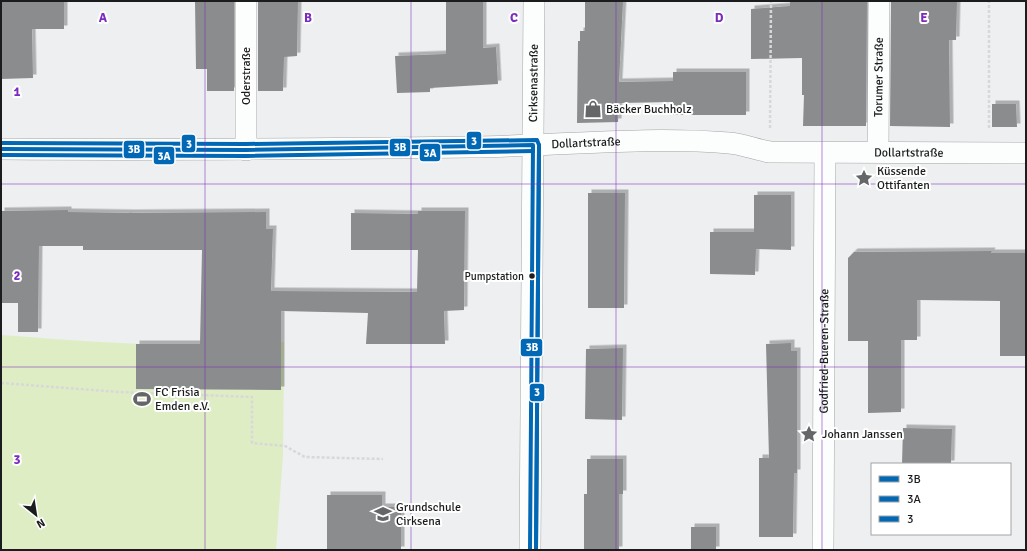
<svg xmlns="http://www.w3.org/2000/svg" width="1027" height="551" font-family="Signika,sans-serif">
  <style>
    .green { fill: #deedc4 }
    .building { fill: #8b8c8d; filter: url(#shadow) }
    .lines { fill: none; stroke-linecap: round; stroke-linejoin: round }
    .street-casing { stroke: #a4a5a6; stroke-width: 22 }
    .path { stroke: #d8d8d8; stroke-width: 2.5; stroke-dasharray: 3 2; stroke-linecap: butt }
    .street { stroke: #fcfdfd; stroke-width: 21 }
    .bus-1-casing { stroke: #fff; stroke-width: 7 }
    .bus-2-casing { stroke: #fff; stroke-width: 7 }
    .bus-3-casing { stroke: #fff; stroke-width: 7 }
    .bus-1 { stroke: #0068b4; stroke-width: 4 }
    .bus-2 { stroke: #0068b4; stroke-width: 4 }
    .bus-3 { stroke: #0068b4; stroke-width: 4 }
    .grid { fill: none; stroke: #7b2cbf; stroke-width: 1; stroke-opacity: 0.55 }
    .bus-dot { fill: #1b1c1d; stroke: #fff; stroke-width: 1.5 }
    .labels { text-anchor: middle; stroke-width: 4; stroke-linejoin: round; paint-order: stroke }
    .bus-label { font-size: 11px; fill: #1b1c1d; stroke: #fff; text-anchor: end }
    .street-label { font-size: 12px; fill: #1b1c1d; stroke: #fff }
    .poi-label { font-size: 12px; fill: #1b1c1d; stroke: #fff; text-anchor: start }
    .grid-label { font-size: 13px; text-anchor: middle; font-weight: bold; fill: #7b2cbf; stroke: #fff; stroke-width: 4; stroke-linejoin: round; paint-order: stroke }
    .line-badge { stroke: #fff; stroke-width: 1.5 }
    .badge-label { font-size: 11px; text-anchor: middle; font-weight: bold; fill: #fff }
  </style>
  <defs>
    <filter id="shadow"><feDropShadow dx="3.5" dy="-3.5" stdDeviation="0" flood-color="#0004"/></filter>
  </defs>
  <rect width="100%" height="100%" fill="#edeff1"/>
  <path class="green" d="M1,335c94,7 189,15 283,7l-1,112 -7,96h-275z"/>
  <path class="building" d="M1,1h63v28h-32l1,49 -32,1z
    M195,1h39v90h-27v-22h-11z
    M258,1h40l-1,55 -13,1 -1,34h-25z
    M446,1h37v47l13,-1 2,37 -68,4v4l-33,1 -2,-37 51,-2z
    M585,1h38l-4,81 54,-1v-9h73v43h-73v-13l-54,1 -1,19 -41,1 1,-82h2v-10h5z
    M790,1h77l-1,125h-63l1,-31h-2v-37l-51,1v-50l39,-3z
    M891,1h66l-1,39h-7l1,87 -60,-1z
    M992,104h24l1,23h-25z
    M588,193h37l-1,115h-36z
    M754,195h37v55l-35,-1 -1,26 -45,-1v-42h44z
    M68,210v2l63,1 135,-1v17h7l-2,62 146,1 1,-42h-67v-37l67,1v-3h47l-1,99 -20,1 1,33h-79l2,-31 -87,-2v79l-145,-1v-45h64l2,-94h-119v-4h-44l-1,86h-20v-29h-17v-92z
    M992,251l-1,2h35v103h-26v-55l-83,-1v40h-16v72l-33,1v-72h-20v-83l6,-6z
    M791,343v8h6v122h-3l-1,64h-34v-79h10l-3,-114z
    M623,348l-1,72 -37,-1 1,-70z
    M903,428l49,1 -1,35h-49z
    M587,459h36v35h-4v56h-35v-56h3z
    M327,495h55v12h19v43h-74z
    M691,527h25v23h-25z"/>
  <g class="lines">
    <g class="street-casing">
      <g id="street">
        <path id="s1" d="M1,149c156,1 312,0 469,-2 86,-1 172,-11 259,-4 14,1 27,7 41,9l256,1"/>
        <path d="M246,150v-149"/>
        <path id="s2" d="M878,152l1,-151"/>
        <path id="s3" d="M530,550l4,-549"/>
        <path id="s4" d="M823,550l2,-397"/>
      </g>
    </g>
    <path class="path" d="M770,128l1,-127
      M989,128v-127
      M1,383l119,9 132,5v46l33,3 20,11 78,2"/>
    <use href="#street" class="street"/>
    <g class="bus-1-casing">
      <path id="bus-1" d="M1,149l245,1 287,-5
        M530,550l3,-405"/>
    </g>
    <g class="bus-2-casing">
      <path id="bus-2" d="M1,155l245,1 287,-5
        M536,550l3,-405"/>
    </g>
    <g class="bus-3-casing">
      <path id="bus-3" d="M1,143l245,1 291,-4 2,5 -3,405"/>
    </g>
    <use href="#bus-1" class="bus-1"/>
    <use href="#bus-2" class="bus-2"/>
    <use href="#bus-3" class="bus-3"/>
  </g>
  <path class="grid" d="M205,1v549M411,1v549M616,1v549M822,1v549M1,184h1025M1,367h1025"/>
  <defs>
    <g id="shop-bare" transform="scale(1.38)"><path d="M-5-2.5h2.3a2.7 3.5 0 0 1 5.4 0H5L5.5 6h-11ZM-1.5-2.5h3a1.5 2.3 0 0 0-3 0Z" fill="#646667" stroke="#fff" stroke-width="2.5" paint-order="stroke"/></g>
    <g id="sight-bare" transform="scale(1.38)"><path d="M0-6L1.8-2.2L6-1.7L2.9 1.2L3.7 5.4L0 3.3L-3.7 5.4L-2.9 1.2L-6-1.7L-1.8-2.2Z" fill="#646667" stroke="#fff" stroke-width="2.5" paint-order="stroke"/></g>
    <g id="stadium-bare" transform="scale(1.38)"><path d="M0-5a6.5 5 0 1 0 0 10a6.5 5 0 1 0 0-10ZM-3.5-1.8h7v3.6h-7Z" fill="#646667" stroke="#fff" stroke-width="2.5" paint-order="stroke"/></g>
    <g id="school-bare" transform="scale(1.38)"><path d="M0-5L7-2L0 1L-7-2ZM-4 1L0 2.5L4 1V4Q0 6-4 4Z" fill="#646667" stroke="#fff" stroke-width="2.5" paint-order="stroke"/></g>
  </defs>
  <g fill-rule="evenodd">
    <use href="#shop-bare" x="593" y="109"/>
    <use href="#sight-bare" x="864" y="178"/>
    <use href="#stadium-bare" x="142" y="399"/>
    <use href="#sight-bare" x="809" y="434"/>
    <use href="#school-bare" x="383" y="514"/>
  </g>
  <circle class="bus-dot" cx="532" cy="276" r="3.5"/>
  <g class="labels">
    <g class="bus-label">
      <text x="524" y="280">Pumpstation</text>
    </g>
    <g class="street-label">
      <text transform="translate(246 76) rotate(-90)" y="4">Oderstraße</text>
      <text dy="4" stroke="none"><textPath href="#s2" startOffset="75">Torumer Straße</textPath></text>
      <text dy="4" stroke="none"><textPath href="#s3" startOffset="467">Cirksenastraße</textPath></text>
      <text dy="4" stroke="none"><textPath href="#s1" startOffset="585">Dollartstraße</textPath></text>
      <text dy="4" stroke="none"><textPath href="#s1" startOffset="909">Dollartstraße</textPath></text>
      <text dy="4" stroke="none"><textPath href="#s4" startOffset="199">Godfried-Bueren-Straße</textPath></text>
    </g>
    <g class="poi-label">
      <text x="606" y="113">Bäcker Buchholz</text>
      <text x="877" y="175">Küssende<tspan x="877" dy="14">Ottifanten</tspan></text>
      <text x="155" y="396">FC Frisia<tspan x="155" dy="14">Emden e.V.</tspan></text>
      <text x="822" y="438">Johann Janssen</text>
      <text x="396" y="511">Grundschule<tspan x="396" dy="14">Cirksena</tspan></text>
    </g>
  </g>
  <g class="grid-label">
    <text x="103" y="22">A</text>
    <text x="308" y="22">B</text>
    <text x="514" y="22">C</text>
    <text x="719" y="22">D</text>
    <text x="924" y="22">E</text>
    <text x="17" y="96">1</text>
    <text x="17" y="280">2</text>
    <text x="17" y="464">3</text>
  </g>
  <g class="line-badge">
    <rect x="466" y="131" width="16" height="19" rx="4" fill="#0068b4"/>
    <rect x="181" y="134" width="15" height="19" rx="4" fill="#0068b4"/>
    <rect x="389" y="138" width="22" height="19" rx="4" fill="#0068b4"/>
    <rect x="123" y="140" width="22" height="19" rx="4" fill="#0068b4"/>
    <rect x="419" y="143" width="22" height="19" rx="4" fill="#0068b4"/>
    <rect x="153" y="146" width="22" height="19" rx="4" fill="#0068b4"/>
    <rect x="520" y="338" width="23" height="19" rx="4" fill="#0068b4"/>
    <rect x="529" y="383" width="16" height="19" rx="4" fill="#0068b4"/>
  </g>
  <g class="badge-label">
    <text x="474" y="145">3</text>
    <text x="189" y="148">3</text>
    <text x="400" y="151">3B</text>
    <text x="134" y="153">3B</text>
    <text x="430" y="157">3A</text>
    <text x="164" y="160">3A</text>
    <text x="532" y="351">3B</text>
    <text x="537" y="396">3</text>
  </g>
  <rect width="1027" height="551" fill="none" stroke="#1b1c1d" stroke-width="4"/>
  <rect x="871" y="463" width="140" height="72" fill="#ffffff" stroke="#a4a4a5"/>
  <rect x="879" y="476" width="20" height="6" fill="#0068b4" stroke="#a4a4a5"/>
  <text x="907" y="483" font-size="12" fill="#1b1c1d">3B</text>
  <rect x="879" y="496" width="20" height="6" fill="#0068b4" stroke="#a4a4a5"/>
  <text x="907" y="503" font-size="12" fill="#1b1c1d">3A</text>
  <rect x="879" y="516" width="20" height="6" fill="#0068b4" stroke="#a4a4a5"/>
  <text x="907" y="523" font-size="12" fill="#1b1c1d">3</text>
  <g transform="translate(36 515) rotate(150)" stroke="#ffffff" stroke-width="3" paint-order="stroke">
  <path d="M0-3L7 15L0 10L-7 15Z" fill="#1b1c1d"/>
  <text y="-6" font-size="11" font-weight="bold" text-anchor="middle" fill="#1b1c1d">N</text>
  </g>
</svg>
